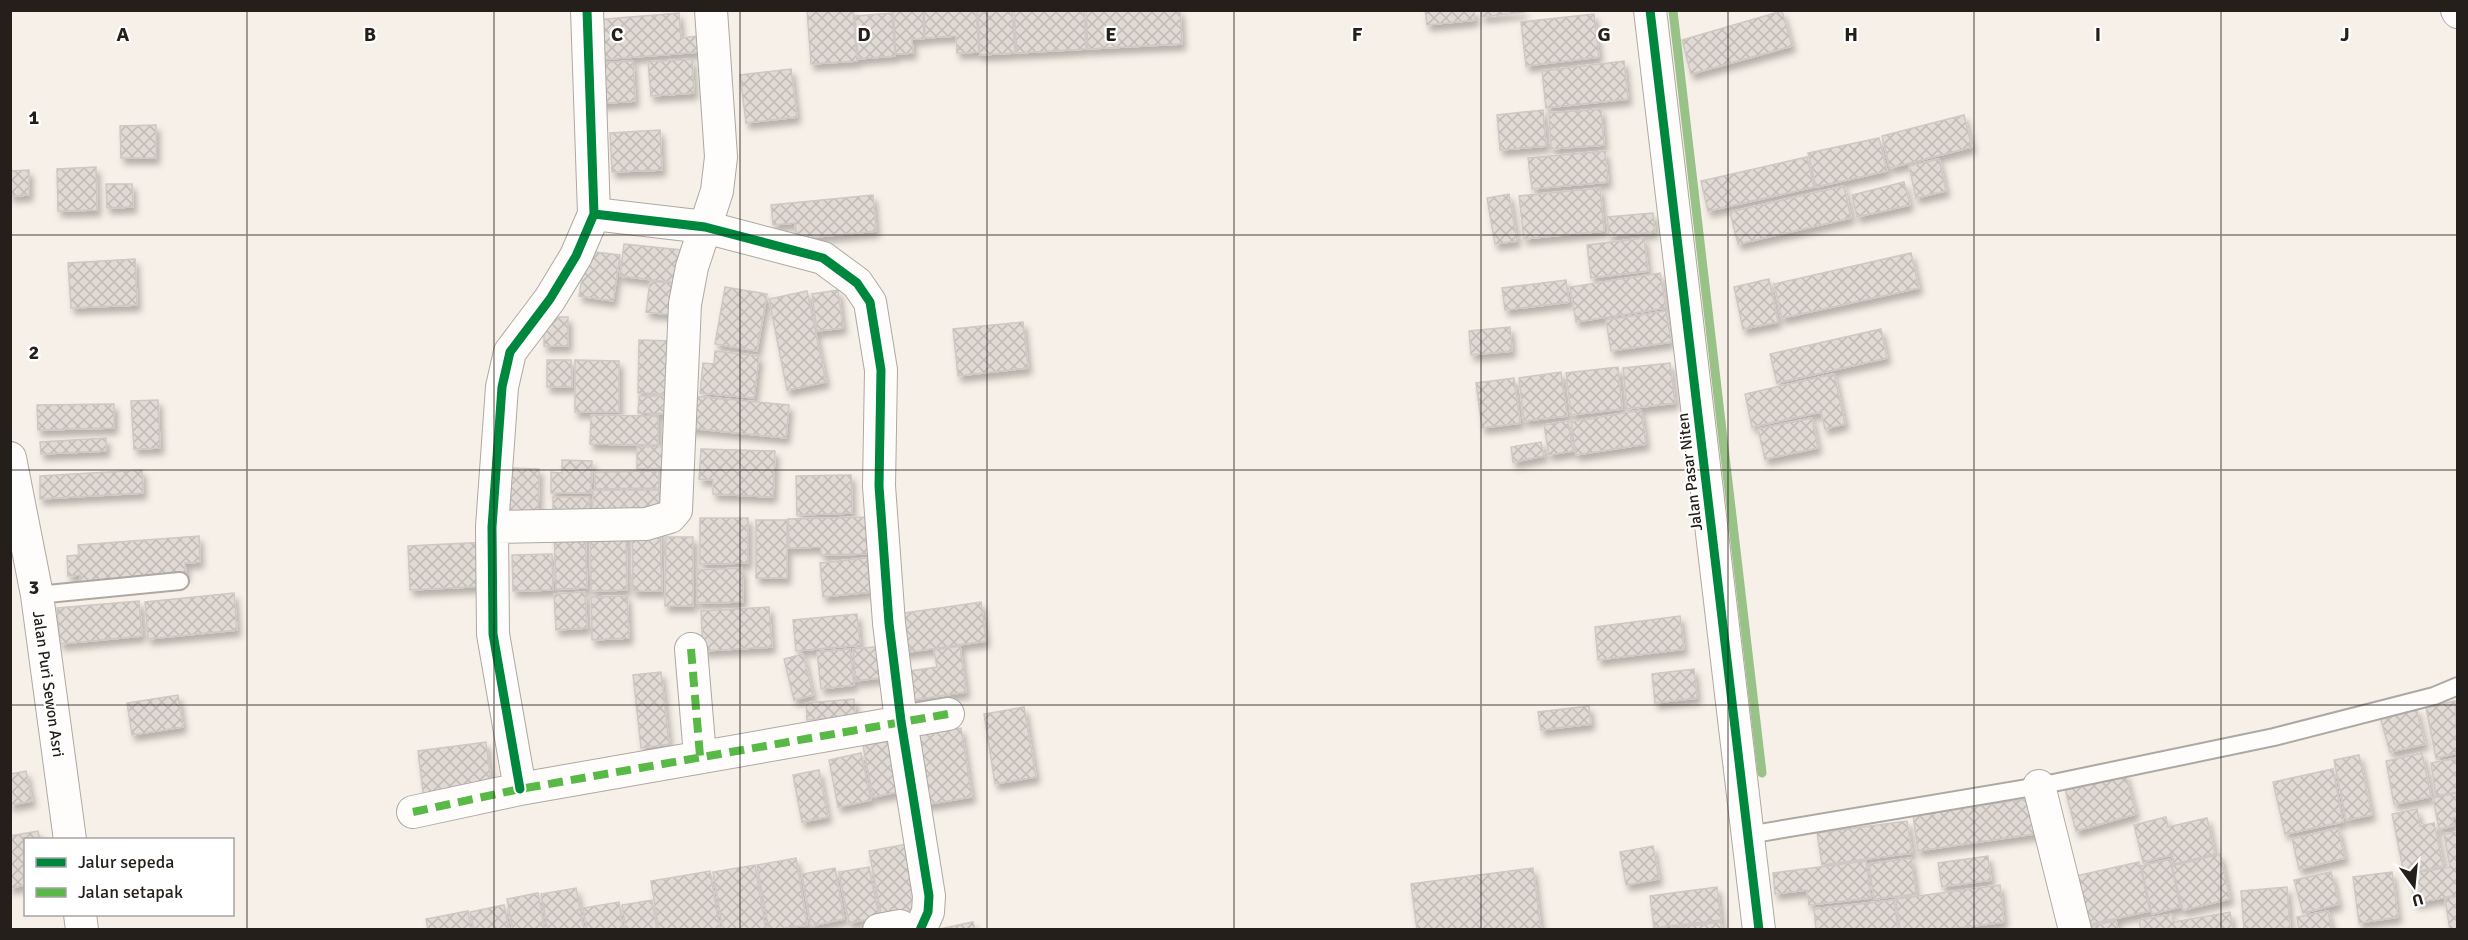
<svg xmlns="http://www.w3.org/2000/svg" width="2468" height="940" font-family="Signika,sans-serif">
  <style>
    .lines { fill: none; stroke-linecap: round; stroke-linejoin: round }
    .stream { stroke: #98c287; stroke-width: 9 }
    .building { fill: url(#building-cross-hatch); stroke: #cec7c3; stroke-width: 1.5; filter: url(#shadow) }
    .service-casing { stroke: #aea8a2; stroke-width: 20 }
    .minor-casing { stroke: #aea8a2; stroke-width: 34 }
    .service { stroke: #fefdfc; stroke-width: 16 }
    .minor { stroke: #fefdfc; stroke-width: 32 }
    .quiet { stroke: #58b947; stroke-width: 8; stroke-dasharray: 15 8; stroke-linecap: butt }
    .cycleway-casing { stroke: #fff; stroke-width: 13 }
    .cycleway { stroke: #00873e; stroke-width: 9 }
    .grid { fill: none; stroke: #241f1a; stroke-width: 1.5; stroke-opacity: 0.55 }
    .labels { text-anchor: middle; stroke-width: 4.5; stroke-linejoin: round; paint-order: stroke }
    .street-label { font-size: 16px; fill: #241f1a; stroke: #fff }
    .grid-label { font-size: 20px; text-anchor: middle; font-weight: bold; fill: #241f1a; stroke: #fff; stroke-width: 4.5; stroke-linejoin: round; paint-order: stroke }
  </style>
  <defs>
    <pattern id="building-cross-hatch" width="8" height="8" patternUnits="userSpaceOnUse" patternTransform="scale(1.5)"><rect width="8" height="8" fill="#e0d9d4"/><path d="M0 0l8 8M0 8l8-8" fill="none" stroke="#c0bab5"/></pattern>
    <filter id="shadow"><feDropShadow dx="3.5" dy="6" stdDeviation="3" flood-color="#0004"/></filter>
  </defs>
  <rect width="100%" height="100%" fill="#f7f0e8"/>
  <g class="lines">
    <path class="stream" d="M1673,11l89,762"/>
  </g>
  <path class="building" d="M807,10h46l4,51 -46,3z
    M893,10h30l1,29h-12l1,14 -17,1z
    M924,10h52l3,42 -22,1 -1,-17 -31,2z
    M978,10h34l3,43 -35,2z
    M1014,10h70l2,39 -69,4z
    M1086,10h94l2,34 -94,5z
    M1425,10h49l1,10 -48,5z
    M1481,10h43v2l-42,5z
    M1782,11l10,35 -101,28 -9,-34z
    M679,13l2,25 17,-2 1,16 -101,8 -4,-40z
    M892,13l3,43 -37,3 -3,-43z
    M1594,14l5,43 -73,9 -5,-44z
    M692,59l2,34 -43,3 -3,-34z
    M633,61l2,40 -39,3 -3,-41z
    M1624,61l4,38 -82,9 -4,-37z
    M791,69l6,48 -51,6 -6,-48z
    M1601,109l3,36 -53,4 -2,-36z
    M1543,110l3,36 -46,4 -3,-35z
    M1964,115l8,32 -82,21 -8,-32z
    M156,125v33h-35l-1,-32z
    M660,130l2,40 -50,2 -2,-39z
    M1879,138l8,33 -71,16 -8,-34z
    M1605,151l3,31 -76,7 -4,-31z
    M1807,157l7,30 -106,24 -7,-30z
    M1939,159l7,32 -30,7 -7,-32z
    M96,167l1,43 -39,1 -1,-42z
    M29,170v25l-19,1v-25z
    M1904,182l6,23 -53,12 -5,-22z
    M106,184h26l1,23 -26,1z
    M1844,186l7,32 -113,26 -8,-32z
    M1600,188l4,43 -80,8 -5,-43z
    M1509,194l8,47 -22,3 -8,-46z
    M873,195l3,36 -79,8 -2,-16 -22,2 -2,-20z
    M1653,213l2,19 -46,4 -2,-19z
    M1644,238l4,33 -57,7 -4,-33z
    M624,244l58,6 -4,33 -58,-7z
    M586,251l34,4 -7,46 -34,-5z
    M1911,253l8,35 -137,30 -8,-34z
    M135,259l2,46 -66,3 -3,-45z
    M1660,273l6,35 -90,14 -6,-35z
    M1769,279l9,43 -35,7 -9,-42z
    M1566,280l3,22 -64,8 -3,-22z
    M650,281l27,3 -3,31 -28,-3z
    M725,287l42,7 -10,57 -42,-7z
    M838,290l5,38 -26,3 -5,-37z
    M807,291l19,91 -39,8 -18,-91z
    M1666,311l5,31 -60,9 -5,-31z
    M544,317h24v29h-24z
    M1023,322l5,46 -70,8 -5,-47z
    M1510,327l2,24 -41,4 -2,-24z
    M1881,329l6,29 -110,25 -7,-29z
    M639,340l34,1 -1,53 -34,-1z
    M715,351l44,5 -5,42 -54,-5 3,-30 11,1z
    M547,360h24l1,27h-25z
    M575,360l44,1v51h-44z
    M1670,363l5,40 -48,6 -4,-41z
    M1618,367l4,42 -51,6 -5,-42z
    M1561,372l6,44 -43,5 -5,-43z
    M1834,374l11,50 -20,5 -4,-17 -69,15 -7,-33z
    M1514,378l6,45 -38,5 -6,-45z
    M639,396h33l-1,18 -33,-1z
    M692,396l97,9 -3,33 -97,-10z
    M158,400l2,48 -26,1 -3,-48z
    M114,404v24l-76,2 -1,-25z
    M1641,410l5,34 -70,11 -5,-33z
    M591,415l67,1v29l-68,-1z
    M1812,418l6,30 -53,11 -7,-30z
    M1568,421l5,30 -24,4 -5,-30z
    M106,438v13l-65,3 -1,-12z
    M1541,442l3,14 -31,6 -2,-15z
    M674,446v23h-37v-22z
    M701,449l74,2 -2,46 -60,-3v-14l-14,-1z
    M562,460l30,1 -1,32h-40v-21l11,1z
    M508,468l31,1 -1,45h-31z
    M142,470l1,23 -103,6v-23z
    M659,471v17l-64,1v-17z
    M851,475l1,38 -55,2 -1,-39z
    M593,490h66l1,23 -67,1z
    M553,497h36v18l-36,1z
    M868,517l1,37 -48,1v-8l-32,1 -1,-29z
    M700,518h48v45l-48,1z
    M756,520h31v58h-31z
    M660,527l2,64h-29l-1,-63z
    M585,530l2,58 -31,1 -2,-58z
    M590,530h36l1,60 -36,1z
    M199,536l1,26 -15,1 1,12 -105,8 -1,-8 -12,1 -1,-20 12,-1 -1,-10z
    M666,537h27v69h-28z
    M487,542l2,44 -79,4 -2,-44z
    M552,554l1,36 -40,1 -1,-36z
    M867,558l3,34 -47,5 -3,-34z
    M742,568l1,34 -46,1v-33z
    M585,592l2,36 -31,2 -2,-36z
    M234,593l3,37 -89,9 -3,-37z
    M627,596l2,42 -37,2 -1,-43z
    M139,601l3,35 -82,8 -3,-36z
    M981,602l5,39 -83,12 -5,-39z
    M769,607l3,40 -69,4 -2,-40z
    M857,614l3,31 -64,6 -3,-31z
    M1680,616l4,33 -86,11 -3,-33z
    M884,646l3,31 -31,4 -3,-32z
    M960,646l6,46 -59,9 -4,-29 34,-5 -3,-17z
    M850,649l4,36 -33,4 -4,-37z
    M803,654l10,41 -19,5 -10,-41z
    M1694,669l3,29 -42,5 -3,-29z
    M661,672l8,72 -28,4 -8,-73z
    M178,695l5,32 -51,8 -5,-32z
    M854,699l1,17 -48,4 -1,-17z
    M2455,701l3,52 -22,5 -10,-51z
    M1589,706l2,18 -50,6 -3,-18z
    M1024,707l12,70 -41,7 -11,-70z
    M2416,708l9,36 -35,8 -10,-35z
    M961,728l11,69 -54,9 -10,-69z
    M898,739l10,51 -35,7 -10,-51z
    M486,742l6,49 -68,9 -6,-49z
    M861,753l10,47 -33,7 -9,-47z
    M2422,753l9,44 -37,7 -8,-43z
    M2359,755l13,60 -26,5 -12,-60z
    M2458,758v34l-22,4 -5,-33z
    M2333,769l10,53 -58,12 -12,-52z
    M819,770l9,47 -26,5 -9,-47z
    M26,771l6,30 -22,4v-31z
    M2125,773l11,41 -60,17 -11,-42z
    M2456,793l2,24 -6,1 2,8 -15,3 -6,-31z
    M2035,798l5,35 -122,18 -5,-36z
    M2417,809l3,17 14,-3 9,43 -39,8 -12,-60z
    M2166,817l2,10 39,-9 8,36 -41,10 -2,-9 -29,7 -9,-37z
    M1907,821l5,32 -90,12 -5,-32z
    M2338,828l7,30 -46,11 -7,-30z
    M38,831l2,9h-14v45l-16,3v-52z
    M2458,832v63l-43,8 -6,-29 41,-7 -6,-33z
    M912,843l13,68 -43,8 -13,-68z
    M1653,846l6,33 -33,6 -6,-33z
    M2220,854l10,45 -47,11 -11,-44z
    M1988,856l3,24 -49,7 -4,-24z
    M796,858l11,67 -38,5 -12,-65z
    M1911,858l5,36 -42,5 -5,-35z
    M2170,859l10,48 -28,7 -11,-48z
    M1866,861l5,37 -62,7 -2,-15 -32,4 -2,-21z
    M2139,862l11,49 -68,15 -11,-49z
    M755,865l11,65h-43l-10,-58z
    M869,867l10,50 -30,6 -10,-51z
    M835,868l9,51 -33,7 -9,-52z
    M1533,868l8,62h-124l-6,-46z
    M710,871l10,59h-61l-8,-49z
    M2331,872l8,32 -36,9 -9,-33z
    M2392,872l6,45 -39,6 -6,-46z
    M2000,885l4,37 -61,8h-43l-4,-31z
    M1717,887l4,33 -67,8 -4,-32z
    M2287,887l3,41 -46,2 -3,-39z
    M576,888l8,42h-36l-7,-36z
    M538,893l7,37h-32l-6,-31z
    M2458,896v34h-8l-5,-31z
    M652,900l5,30h-31l-4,-25z
    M1894,900l4,30h-82l-2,-21z
    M619,902l4,28h-36l-4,-22z
    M504,905l5,25h-35l-4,-18z
    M468,911l3,19h-43l-2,-11z
    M2328,911l4,19h-33l-2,-13z
    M2230,912l3,18h-92l-2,-10 33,-6 2,8z
    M2116,920l2,10h-32v-2z
    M973,922l2,8h-40z
    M1721,922l1,8h-62z"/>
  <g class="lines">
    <g class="service-casing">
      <path id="service" d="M37,595l143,-14
        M1748,835l291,-49 235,-49 160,-41 24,-10"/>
    </g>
    <g class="minor-casing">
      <path id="minor" d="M1650,10l109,920
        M2457,10l1,2
        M594,214l111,13 118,31 34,25 13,19 11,68 -2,116 10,137 12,98 28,175 -1,16 -8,18
        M10,458l27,137 33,245
        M492,527l154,-3 24,-7 6,-7 9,-206 7,-37 25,-76 4,-34 -10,-147
        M691,649l9,107
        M2039,786l36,144
        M520,789l-27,-155 -1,-107 10,-140 8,-35 40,-53 26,-43 18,-42 -7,-204
        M413,812l107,-23 428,-75
        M80,914l2,16
        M879,930l21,-4 8,4"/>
    </g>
    <use href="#service" class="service"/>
    <use href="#minor" class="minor"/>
    <path class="quiet" d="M691,649l9,107
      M413,812l107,-23 428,-75"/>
    <g class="cycleway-casing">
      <path id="cycleway" d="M1650,10l109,920
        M594,214l111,13 118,31 34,25 13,19 11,68 -2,116 10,137 12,98 28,175 -1,16 -8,18
        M520,789l-27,-155 -1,-107 10,-140 8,-35 40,-53 26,-43 18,-42 -7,-204"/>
    </g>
    <use href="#cycleway" class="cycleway"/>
  </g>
  <path class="grid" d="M247,10v920M494,10v920M740,10v920M987,10v920M1234,10v920M1481,10v920M1728,10v920M1974,10v920M2221,10v920M10,235h2448M10,470h2448M10,705h2448"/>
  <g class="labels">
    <g class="street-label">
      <text transform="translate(1689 472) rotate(-97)" y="6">Jalan Pasar Niten</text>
      <text transform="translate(49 684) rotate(82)" y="6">Jalan Puri Sewon Asri</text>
    </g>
  </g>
  <g class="grid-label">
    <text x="123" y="41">A</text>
    <text x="370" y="41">B</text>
    <text x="617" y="41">C</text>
    <text x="864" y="41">D</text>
    <text x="1111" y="41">E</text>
    <text x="1357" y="41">F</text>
    <text x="1604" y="41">G</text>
    <text x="1851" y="41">H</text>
    <text x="2098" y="41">I</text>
    <text x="2345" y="41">J</text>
    <text x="34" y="124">1</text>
    <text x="34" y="359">2</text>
    <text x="34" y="594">3</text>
  </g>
  <rect width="2468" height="940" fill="none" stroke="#241f1a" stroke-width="24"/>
  <rect x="24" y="838" width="210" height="78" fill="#ffffff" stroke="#a7a5a3" stroke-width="1.5"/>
  <rect x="36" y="858" width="30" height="9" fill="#00873e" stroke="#a7a5a3" stroke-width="1.5"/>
  <text x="78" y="868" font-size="18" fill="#241f1a">Jalur sepeda</text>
  <rect x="36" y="888" width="30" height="9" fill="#58b947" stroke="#a7a5a3" stroke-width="1.5"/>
  <text x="78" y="898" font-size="18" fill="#241f1a">Jalan setapak</text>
  <g transform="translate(2414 886) rotate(165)" stroke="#ffffff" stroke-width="4.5" paint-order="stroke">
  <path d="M0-4.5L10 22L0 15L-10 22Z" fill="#241f1a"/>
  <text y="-9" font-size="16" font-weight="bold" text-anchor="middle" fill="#241f1a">U</text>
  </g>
</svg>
